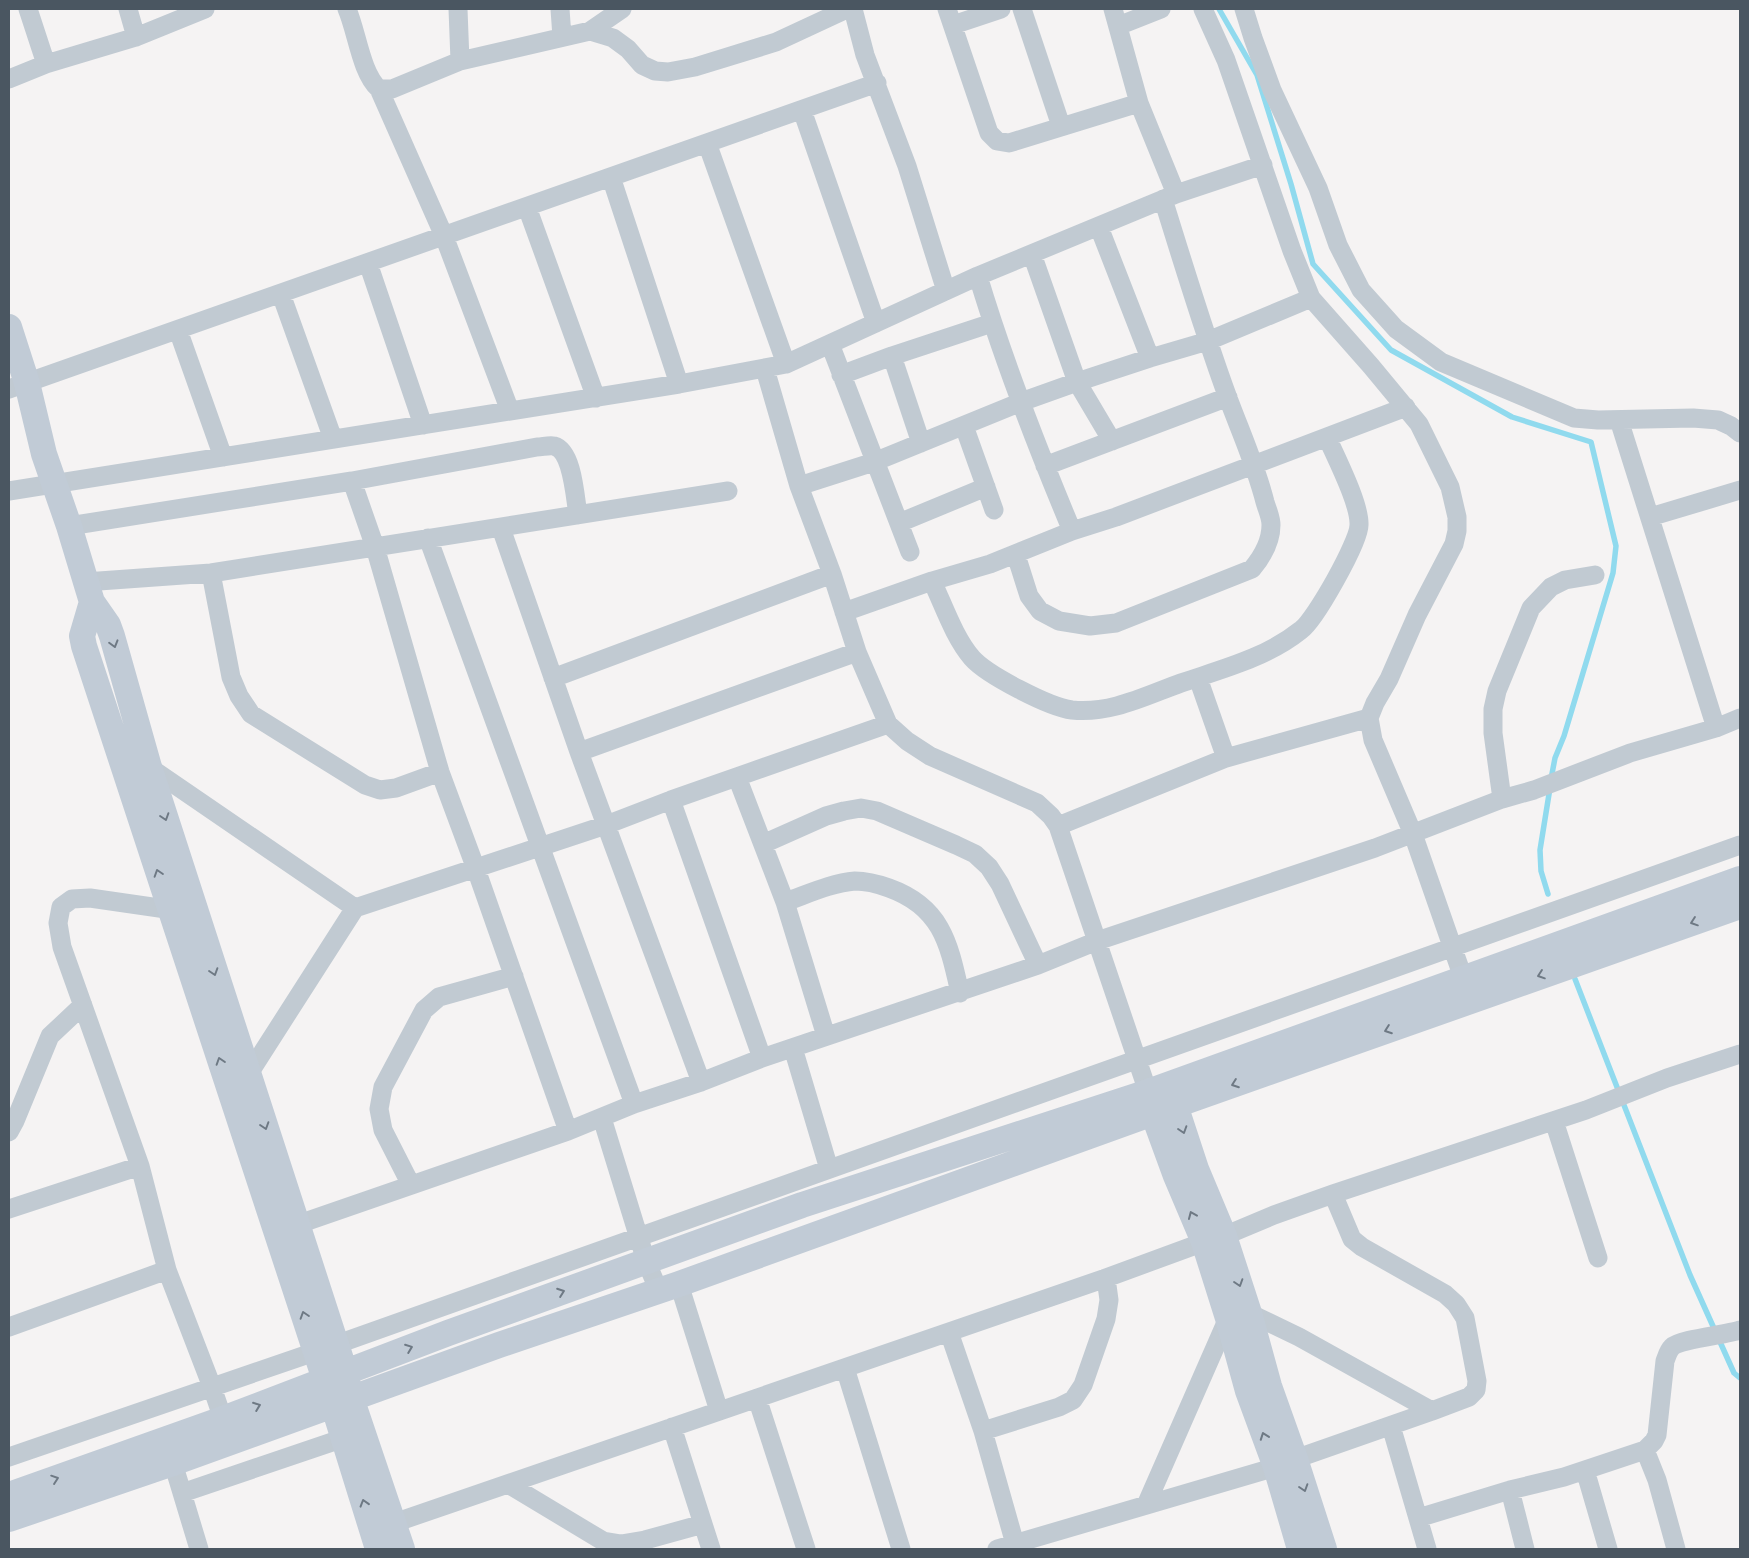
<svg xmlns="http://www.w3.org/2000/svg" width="1749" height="1558" font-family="Lato,sans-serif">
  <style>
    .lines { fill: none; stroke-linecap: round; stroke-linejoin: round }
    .stream { stroke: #90daee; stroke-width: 5.5 }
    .street { stroke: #c1cad2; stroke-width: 19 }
    .secondary { stroke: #c1cbd6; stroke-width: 26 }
    .oneway { stroke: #6e7984 }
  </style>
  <rect width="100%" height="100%" fill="#f5f3f3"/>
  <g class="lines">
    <path class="stream" d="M1219,9l38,66 34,109 22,80 78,86 121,67 79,25 25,104 -3,27 -49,163 -9,22 -4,21
      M1548,894l-7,-23 -1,-21 10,-62
      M1575,979l115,296 44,98 6,5"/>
    <path class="street" d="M28,9l18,55
      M128,9l8,28
      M347,9c10,23 14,64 32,80h13l68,-28 130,-30 23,7 15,11 14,16 13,6 13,1 27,-5 81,-25 71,-33
      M458,9l2,52
      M560,9l2,28
      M853,9l12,46 42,111 39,125
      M947,9l42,124 8,8 12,2 130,-40
      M1022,9l39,117
      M1113,9l26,94 37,91
      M1203,9l23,51 66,191 19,47 60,68 48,58 31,63 7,30v14l-3,13 -37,71 -28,64 -14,24 -6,15 4,22 40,94 54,155
      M1244,9l9,29 19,52 46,98 20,57 23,45 35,39 45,33 133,56 24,2 95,-2 25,2 13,6 9,7
      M953,25l48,-16
      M1118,26l43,-17
      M590,31l32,-22
      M9,79l37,-15 90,-27 69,-28
      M379,89l65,147 66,175
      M802,110l74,213
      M707,143l79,221
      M611,177l68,207
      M527,207l69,191
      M1099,227l51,131
      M1032,254l45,128 35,59
      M368,263l55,162
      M978,276c26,87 59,171 94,255
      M281,294l52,145
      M178,330l45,127
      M830,344l80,208
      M892,356l29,87
      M765,369l34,117 33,88 25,78 31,72 19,17 23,15 107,47 14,13 7,10 90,266
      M841,375l51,-19 100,-33
      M9,389l868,-306
      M1619,420l97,308
      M964,426l30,84
      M1045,466l183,-69
      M352,481l23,66 65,225 36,97 92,262
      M799,486l75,-24 147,-60 56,-20 73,-24 58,-17 103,-43
      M9,491l670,-107 107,-20 192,-88 198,-82 87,-29
      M1650,517l90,-27
      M899,523l87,-36
      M69,526l283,-45 185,-34c5,0 12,-2 17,-1 19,5 21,52 24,69
      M501,528l78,224 122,330
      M428,538l206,566
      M1016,555l13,41 11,15 19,10 31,5 26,-3 136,-54c10,-12 19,-28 19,-44 0,-8 -4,-16 -6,-23 -9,-36 -24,-69 -37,-104 -24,-65 -44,-132 -65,-199
      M211,573l20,104 8,19 12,18 114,71 15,5 16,-2 44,-16
      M932,581c12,25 22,56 40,77 15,17 77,49 100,52 39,4 73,-14 109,-27 41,-14 85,-25 120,-53 14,-10 58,-88 58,-105 1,-21 -23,-67 -32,-88
      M85,582l126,-9 517,-82
      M844,612l88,-31 58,-17 82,-33 44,-14 290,-110
      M553,678l279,-104
      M1198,678l28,80
      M579,752l278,-100
      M149,767l206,141
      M737,777l48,125 41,134
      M1502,799l-9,-66v-24l4,-18 34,-83 20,-21 14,-7 30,-5
      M671,800l91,258
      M1058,826l168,-68 143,-40
      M763,844l63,-28 18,-5 17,-3 16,3 79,34 19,9 14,13 11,17 38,81
      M785,902c23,-8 46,-19 70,-21 11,0 23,3 34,7 53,19 60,56 71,105
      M180,911l-90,-13 -18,1 -11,8 -3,16 4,24 78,219 27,104 45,117 15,44
      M793,1048l36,121
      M242,1078l6,-3 107,-167 251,-83 65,-25 217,-76
      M602,1118l44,143 13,30
      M1554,1121l44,137
      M9,1132l6,-11 35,-85 33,-31
      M411,1185l-28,-55 -4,-21 4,-22 41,-77 15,-13 75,-21
      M1333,1194l19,45 10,8 83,47 11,10 9,14 12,63 -1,9 -7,7 -37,14
      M9,1209l131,-43
      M296,1225l272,-94 66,-27 67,-22 61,-24 276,-93 59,-24 278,-93 127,-49 32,-9 96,-37 86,-25 24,-10
      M1224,1236l50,-21 59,-21 253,-84 81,-32 73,-24
      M679,1284l40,127
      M1249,1313l50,24 133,74 -137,48
      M9,1327l158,-57
      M949,1332l34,99 32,113
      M845,1368l56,181
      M757,1398l49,151
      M1391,1426l36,123
      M672,1427l39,122
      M983,1431l76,-24 14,-7 10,-15 23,-66 3,-19 -3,-22
      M1645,1450l12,30 19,69
      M9,1457l326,-112 1405,-500
      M173,1463l26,86
      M1585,1470l23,79
      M508,1484l95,57 18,3 24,-4 58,-16
      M1510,1490l15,59
      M182,1493l162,-55
      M1146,1505l82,-187
      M1418,1518l92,-28 54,-13 81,-27 9,-9 3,-6 8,-74c2,-5 3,-10 7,-14 8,-8 54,-12 68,-17
      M394,1523l712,-245 98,-36
      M997,1549l279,-82"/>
    <path class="secondary" d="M9,327l18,56 17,71 25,72 23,76 16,23 4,11 37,131 196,605 6,26 51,151
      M92,602l-10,34 2,10 249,758 45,145
      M1172,1089l3,16 21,64 28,67 25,77 20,73 26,73 29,90
      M1150,1097l3,16 23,63 28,66 24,76 20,73 28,76 24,82
      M9,1495l214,-76 225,-86 354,-128 346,-113 592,-213
      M9,1519l164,-56 326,-118 180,-61 474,-171 587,-207"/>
  </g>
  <defs><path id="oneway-chevron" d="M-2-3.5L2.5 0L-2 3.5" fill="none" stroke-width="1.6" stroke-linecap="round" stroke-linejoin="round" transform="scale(1.25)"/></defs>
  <g class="oneway">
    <use href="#oneway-chevron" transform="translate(114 644) rotate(74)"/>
    <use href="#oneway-chevron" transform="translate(165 817) rotate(72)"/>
    <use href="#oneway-chevron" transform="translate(158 873) rotate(-108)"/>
    <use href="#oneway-chevron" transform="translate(1694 922) rotate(161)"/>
    <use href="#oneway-chevron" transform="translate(214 972) rotate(72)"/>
    <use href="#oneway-chevron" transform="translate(1541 975) rotate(161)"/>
    <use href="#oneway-chevron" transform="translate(1388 1030) rotate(160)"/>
    <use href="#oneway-chevron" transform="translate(220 1061) rotate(-108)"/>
    <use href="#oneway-chevron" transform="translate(1235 1084) rotate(160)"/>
    <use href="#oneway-chevron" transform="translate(265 1126) rotate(72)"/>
    <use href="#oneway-chevron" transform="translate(1183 1130) rotate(72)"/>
    <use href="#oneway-chevron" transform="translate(1192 1215) rotate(-113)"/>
    <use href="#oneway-chevron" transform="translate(1239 1283) rotate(72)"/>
    <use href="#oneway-chevron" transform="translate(561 1292) rotate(-20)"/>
    <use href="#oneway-chevron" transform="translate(304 1315) rotate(-108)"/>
    <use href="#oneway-chevron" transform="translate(409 1348) rotate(-21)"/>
    <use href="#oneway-chevron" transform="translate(257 1406) rotate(-21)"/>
    <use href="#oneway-chevron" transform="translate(1264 1436) rotate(-110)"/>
    <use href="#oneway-chevron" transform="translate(55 1479) rotate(-19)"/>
    <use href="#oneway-chevron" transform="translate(1304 1488) rotate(72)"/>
    <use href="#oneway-chevron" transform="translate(364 1503) rotate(-107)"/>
  </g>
  <rect width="1749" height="1558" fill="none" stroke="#4a5661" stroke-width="20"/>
</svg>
